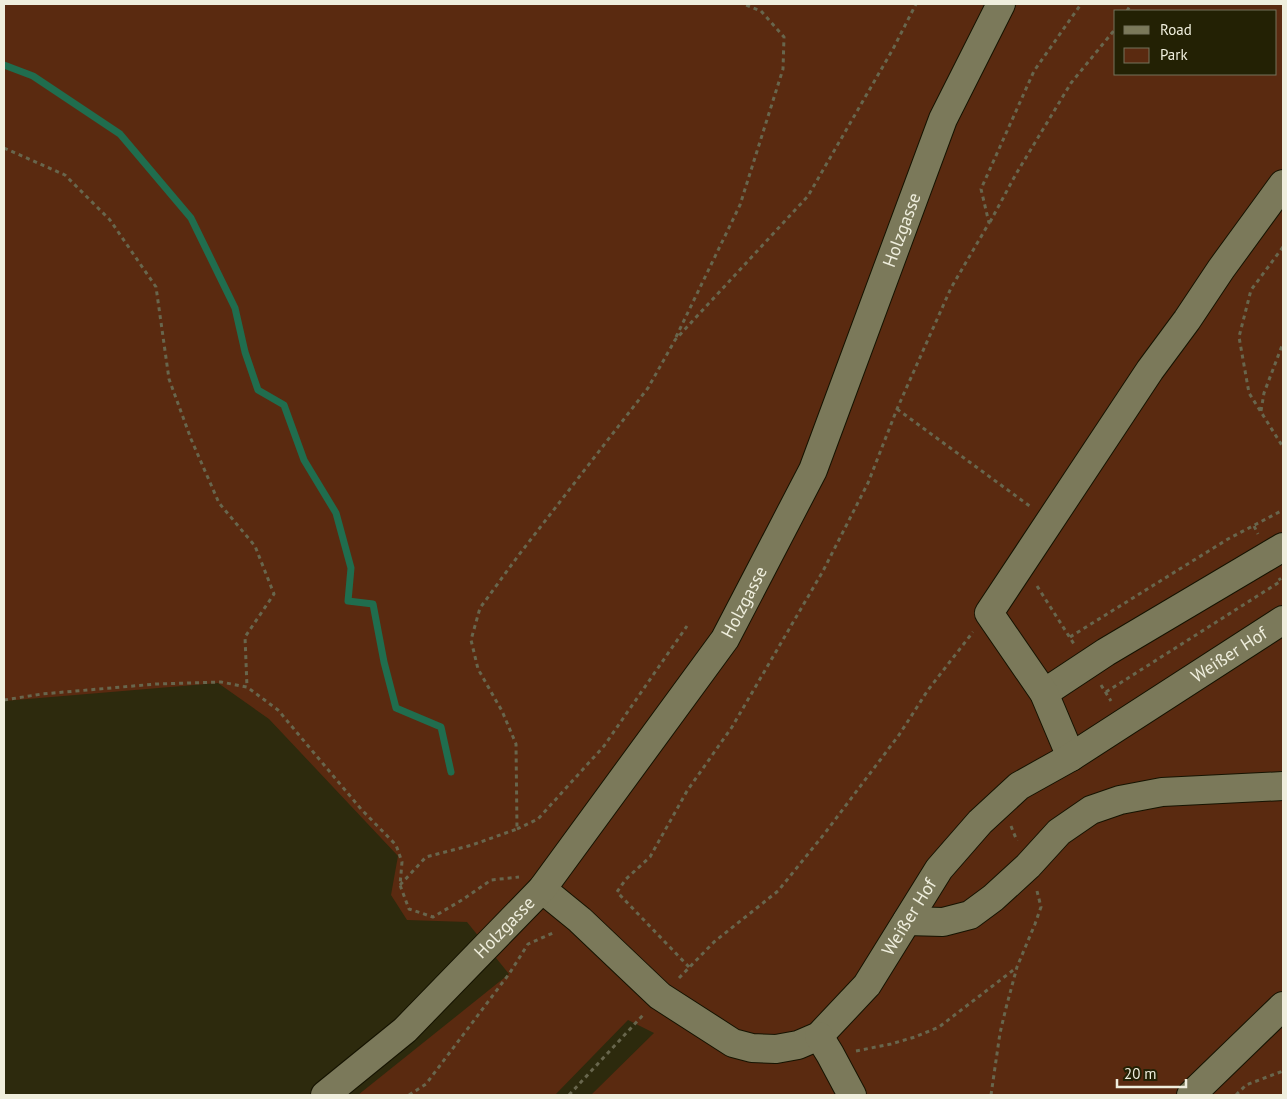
<svg xmlns="http://www.w3.org/2000/svg" width="1287" height="1099" font-family="'PT Sans',sans-serif">
  <style>
    .green { fill: #5a2a10; fill-rule: evenodd }
    .lines { fill: none; stroke-linecap: round; stroke-linejoin: round }
    .stream { stroke: #206d4e; stroke-width: 7 }
    .minor-casing { stroke: #151300; stroke-width: 30 }
    .path { stroke: #68664d; stroke-width: 3; stroke-dasharray: 4 4; stroke-linecap: butt }
    .minor { stroke: #7b795a; stroke-width: 28 }
    .labels { text-anchor: middle; stroke-width: 5; stroke-linejoin: round; paint-order: stroke }
    .street-label { font-size: 18px; fill: #efeedd; stroke: #232104 }
  </style>
  <rect width="100%" height="100%" fill="#2d2a0d"/>
  <path class="green" d="M4,4h1279v1091h-692l63,-62 -26,-13 -73,75h-197l151,-121 -42,-52 -60,-2 -16,-25 7,-39 -129,-137 -51,-36 -214,18zM1116,11h160v63h-160z"/>
  <g class="lines">
    <path class="stream" d="M4,65l29,11 87,58 71,84 44,90 10,44 13,38 26,15 20,55 32,53 15,55 -3,33 25,3 11,58 12,46 45,19 10,45"/>
    <g class="minor-casing">
      <g id="minor">
        <path d="M1044,693l62,-41 177,-105"/>
        <path d="M1071,757l-27,-64 -55,-80 161,-243 37,-50 34,-51 62,-85"/>
        <path id="s1" d="M542,889l38,31 80,76 73,47 19,5 24,1 22,-4 21,-9 48,-51 72,-116 41,-47 39,-36 52,-29 212,-137"/>
        <path d="M907,921l36,1 27,-7 23,-17 35,-32 31,-34 32,-22 29,-10 42,-8 121,-6"/>
        <path d="M819,1036l11,18 22,41"/>
        <path id="s2" d="M325,1095l80,-65 137,-141 183,-250 88,-169 130,-351 58,-115"/>
        <path d="M1191,1095l92,-89"/>
      </g>
    </g>
    <path class="path" d="M1127,11l4,-7
      M4,148l61,27 45,45 46,67 13,92 22,60 28,64 36,43 19,48 -29,43 2,50
      M990,222l26,-48 55,-91 45,-55
      M1283,247l-32,43 -12,47 10,56 34,54
      M676,337l64,-132 43,-136 1,-32 -23,-26 -18,-7
      M897,409l134,98
      M1261,411l3,-18 19,-50
      M1254,526l4,8
      M1037,586l37,58
      M1070,637l158,-98 55,-29
      M1101,685l10,16
      M1106,692l175,-111 -2,-3
      M4,700l38,-6 114,-10 65,-2 26,5 31,23 83,99 35,36 6,17 -2,23 9,24 24,8 29,-17 29,-20 28,-3
      M1011,826l6,15
      M517,829l21,-10 66,-73 83,-120
      M400,885l26,-28 46,-12 45,-16 -1,-85 -14,-33 -24,-42 -7,-29 9,-32 38,-52 130,-168 27,-48 133,-144 85,-147 23,-45
      M689,967l-72,-75 9,-13 24,-22 37,-66 45,-64 91,-156 45,-88 29,-74 54,-121 38,-65 -8,-34 53,-118 47,-67
      M679,978l35,-36 64,-51 47,-58 74,-98 29,-45 45,-58
      M856,1051l35,-7 24,-7 24,-10 77,-59
      M409,1095l17,-11 83,-110 19,-30 27,-12
      M569,1095l74,-80
      M991,1095l9,-62 6,-25 11,-41 18,-43 6,-17 -4,-16
      M1236,1095l10,-10 37,-14"/>
    <use href="#minor" class="minor"/>
  </g>
  <g class="labels">
    <g class="street-label">
      <text dy="6" stroke="none"><textPath href="#s2" startOffset="1056">Holzgasse</textPath></text>
      <text dy="6" stroke="none"><textPath href="#s2" startOffset="651">Holzgasse</textPath></text>
      <text dy="6" stroke="none"><textPath href="#s1" startOffset="905">Weißer Hof</textPath></text>
      <text dy="6" stroke="none"><textPath href="#s1" startOffset="485">Weißer Hof</textPath></text>
      <text dy="6" stroke="none"><textPath href="#s2" startOffset="246">Holzgasse</textPath></text>
    </g>
  </g>
  <rect width="1287" height="1099" fill="none" stroke="#efeedd" stroke-width="10"/>
  <rect x="1114" y="10" width="162" height="65" fill="#232104" stroke="#75735b"/>
  <rect x="1124" y="26" width="25" height="8" fill="#7b795a" stroke="#75735b"/>
  <text x="1160" y="35" font-size="15" fill="#efeedd">Road</text>
  <rect x="1124" y="48" width="25" height="15" fill="#5a2a10" stroke="#75735b"/>
  <text x="1160" y="60" font-size="15" fill="#efeedd">Park</text>
  <path d="M1117 1079v8h69v-8" fill="none" stroke="#efeedd" stroke-width="2.5"/>
  <text x="1124" y="1079" font-size="15" fill="#efeedd" stroke="#232104" stroke-width="4" paint-order="stroke">20 m</text>
</svg>
